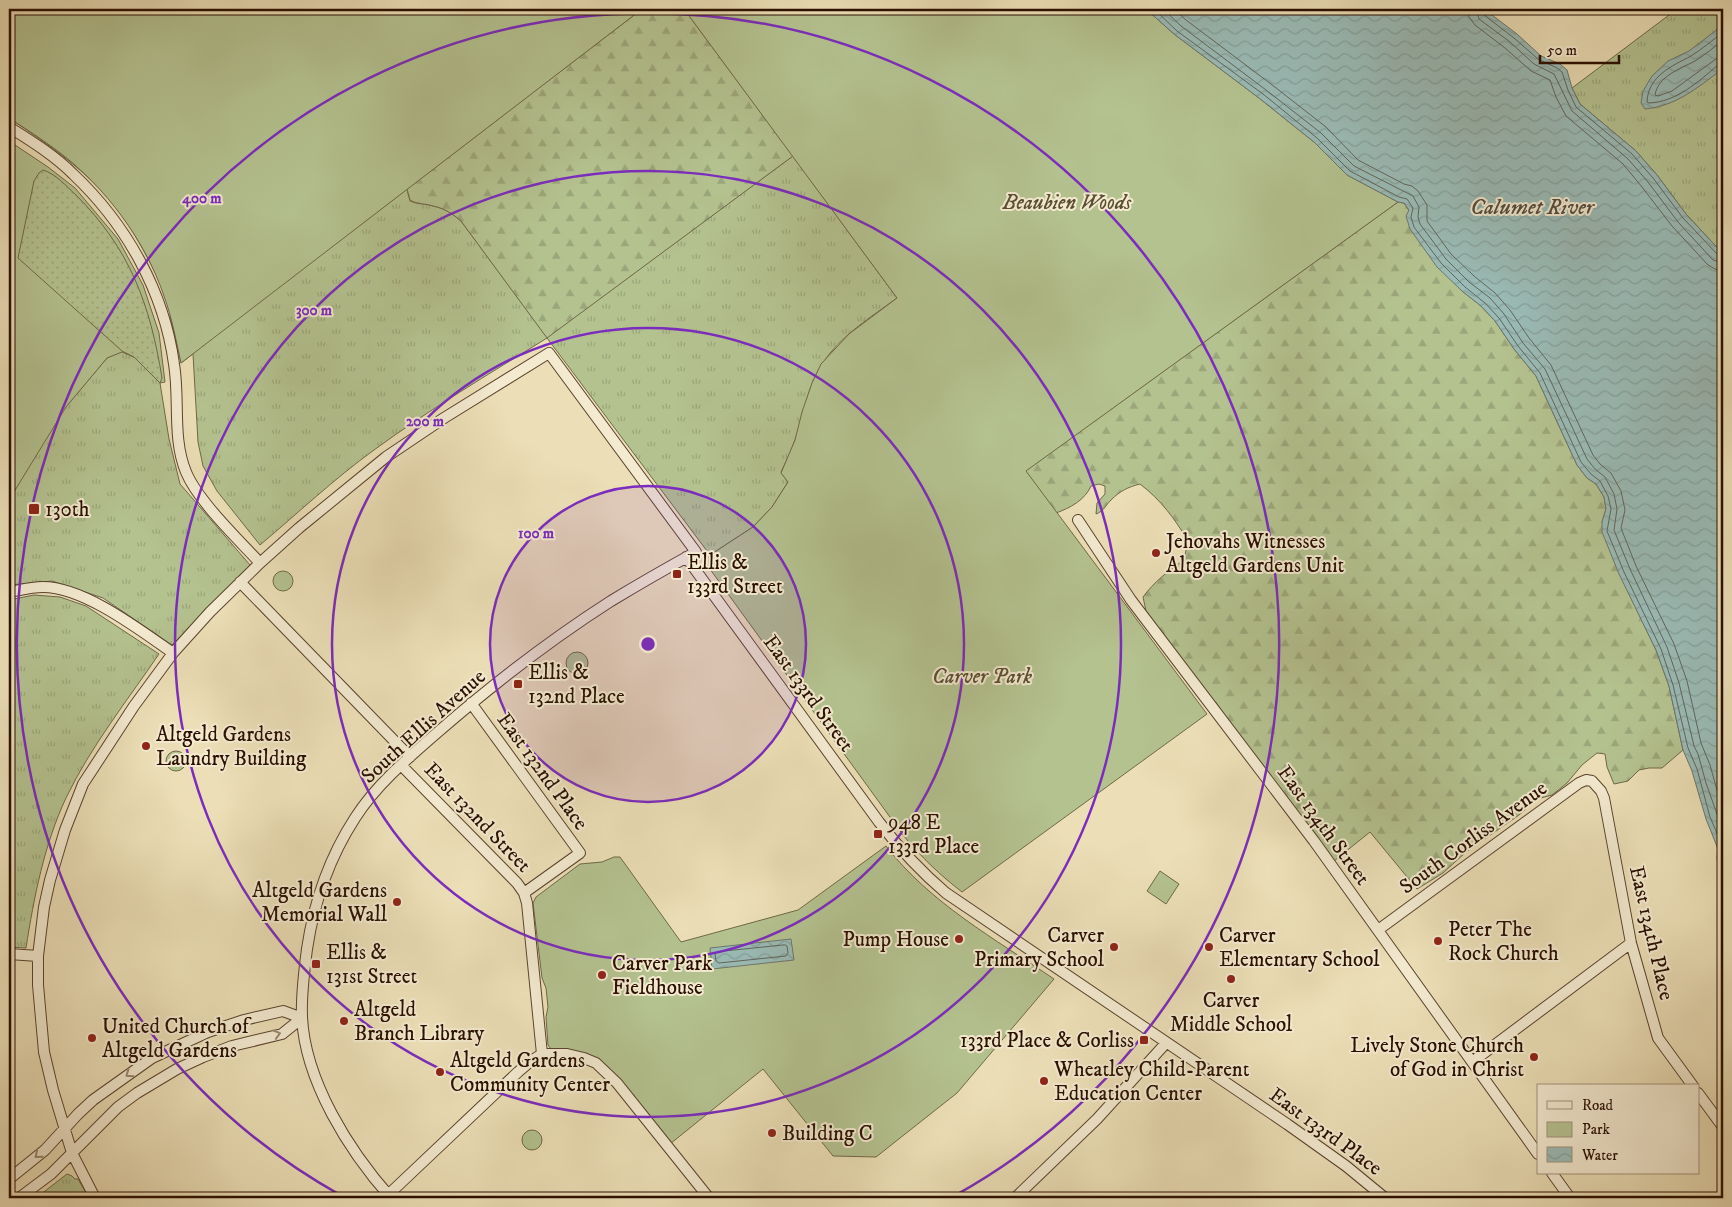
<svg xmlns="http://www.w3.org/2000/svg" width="1732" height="1207" font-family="'IM FELL DW Pica',serif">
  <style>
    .grass { fill: url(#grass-tufts); stroke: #6f6848 }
    .forest { fill: url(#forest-firs); stroke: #6f6848 }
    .park { fill: #b4c290; stroke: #6f6848 }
    .garden { fill: url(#garden-dots); stroke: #6f6848 }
    .water { fill: url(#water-waves); stroke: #6d766d }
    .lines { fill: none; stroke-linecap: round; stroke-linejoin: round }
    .shore { stroke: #62655b; stroke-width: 1 }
    .minor-casing { stroke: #5a432e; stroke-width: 12 }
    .minor { stroke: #f3ead0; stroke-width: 10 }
    .oneway { stroke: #998772 }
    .ring { fill: none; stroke: #7b2cbf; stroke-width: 2.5 }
    .poi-dot { fill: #8f2418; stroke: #f3ead0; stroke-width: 2 }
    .labels { text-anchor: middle; stroke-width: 4; stroke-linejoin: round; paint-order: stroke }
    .park-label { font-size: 21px; font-style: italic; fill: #5a4e32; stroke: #f3ead0 }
    .poi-label { font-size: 21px; fill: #2a0f00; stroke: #f3ead0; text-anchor: start }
    .street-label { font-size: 21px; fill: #2a0f00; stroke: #f3ead0 }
    .water-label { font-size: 22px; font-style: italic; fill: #514b40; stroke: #f3ead0 }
    .centre { fill: #7b2cbf; stroke: #f3ead0; stroke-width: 2.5 }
    .ring-label { font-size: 15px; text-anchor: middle; font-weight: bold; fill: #7b2cbf; stroke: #f3ead0; stroke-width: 4; stroke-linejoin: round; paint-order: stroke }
  </style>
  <defs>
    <pattern id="grass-tufts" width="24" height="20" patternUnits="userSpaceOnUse" patternTransform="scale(1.25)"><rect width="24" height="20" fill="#b4c290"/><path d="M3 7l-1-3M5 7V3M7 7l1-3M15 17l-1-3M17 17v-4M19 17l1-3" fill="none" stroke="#9ba67a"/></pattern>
    <pattern id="forest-firs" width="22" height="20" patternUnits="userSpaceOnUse" patternTransform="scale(1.25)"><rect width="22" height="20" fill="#b4c290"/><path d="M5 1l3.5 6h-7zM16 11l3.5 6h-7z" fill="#9ba67a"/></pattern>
    <pattern id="garden-dots" width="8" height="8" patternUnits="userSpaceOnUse" patternTransform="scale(1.25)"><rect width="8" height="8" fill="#b4c290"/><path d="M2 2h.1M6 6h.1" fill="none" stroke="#9ba67a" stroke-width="1.8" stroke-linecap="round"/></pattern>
    <pattern id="water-waves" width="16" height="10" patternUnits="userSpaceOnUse" patternTransform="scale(1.25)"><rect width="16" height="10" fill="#9abbb6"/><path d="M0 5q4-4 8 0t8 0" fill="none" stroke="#85a09b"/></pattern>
  </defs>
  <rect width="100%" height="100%" fill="#ecdfb7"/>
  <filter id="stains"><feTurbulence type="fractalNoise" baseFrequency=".004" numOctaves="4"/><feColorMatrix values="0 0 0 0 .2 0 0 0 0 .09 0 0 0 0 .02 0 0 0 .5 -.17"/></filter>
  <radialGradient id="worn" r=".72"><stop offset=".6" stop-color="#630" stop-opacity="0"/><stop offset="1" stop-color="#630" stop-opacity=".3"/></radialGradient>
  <path class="grass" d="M1677,9h46v245l-37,-40 -29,-39 -21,-24 -56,-47 -8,-16z
    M9,118l342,114 56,-43 3,12c9,4 14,2 23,5 11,2 20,8 28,15l86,116 246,-181 104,142c-26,19 -57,38 -75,66 -15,23 -18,51 -27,76 -4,11 -9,22 -14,32l7,10 -16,25 -19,20 -43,28 -163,-217c-58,36 -117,71 -173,112 -40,29 -76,63 -114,95l-43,-54 -14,-25 -5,-24 -5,-88 -12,9 -11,-47 4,-6c-16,-32 -32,-66 -53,-96 -30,-41 -71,-68 -112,-96z
    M121,351l13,6 26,26 9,56 11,45 70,81 -78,80 -69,-47 -51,-17 -43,4v-111l98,-116z
    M34,595l26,2 26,9 73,48c-32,47 -68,92 -93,144 -22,47 -32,99 -40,150l-17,-1v-347z
    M67,1174l5,2 3,3h3l11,19h-53z"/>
  <path class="forest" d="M642,9h42l109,147 -246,182 -86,-117c-8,-7 -17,-13 -28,-15 -9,-3 -14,-1 -23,-6l-3,-11z
    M1398,202l6,1 58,88 19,15 14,15 19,28 22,27 41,89 10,13 9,6 8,13 2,12 -4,13 30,78 24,50 13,36 14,64 -21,18h-13l-10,2 -11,11 -14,3 -7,-17 -2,-13 -8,-1 -15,12 -15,18 -15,12 -15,4 -18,16 -53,37 -23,21 -26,16 -47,-57 -36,29 -188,-250 -3,-14c11,-15 25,-26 41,-37l4,-19c-13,-22 -27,-41 -48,-57 -12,3 -20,7 -29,16 -6,6 -7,11 -15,14l1,-11 8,-9v-8l-6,-2 -8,2c-6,14 -21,22 -35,27l-31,-42z"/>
  <path class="park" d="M9,9h633l-461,354c-5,-23 -9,-45 -17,-67 -19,-56 -58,-108 -105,-144 -16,-12 -33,-23 -50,-34z
    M684,9h462l28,25 85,64 55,44 33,33 51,27 -372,269 181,243 -245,178c-22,-17 -41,-35 -59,-57l-196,-270 -1,-5 4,-5 43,-28 19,-20 16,-25 -7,-9 14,-33 7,-28 10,-29 9,-19 28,-30 48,-36z
    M9,141l39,26 27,21 43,51 25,46 16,48 6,49 -5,1 -26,-26 -12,-5 -15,6 -41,49 -57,93z
    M273 581a10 10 0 1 1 20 0a10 10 0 1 1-20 0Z
    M566 663a11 11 0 1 1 22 0a11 11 0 1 1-22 0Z
    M166 761a10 10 0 1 1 20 0a10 10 0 1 1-20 0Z
    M886,846c44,57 109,93 168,133l-97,114 -81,64 -43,-1 -70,-87 -93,75 -62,-76 -57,-19 -3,-4 -2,-28 2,-10 -2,-19 -4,-10 -9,-75 3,-6 44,-33 22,-2 12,-5h6l61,85 117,-32z
    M1160,871l19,13 -13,20 -19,-13z
    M522 1140a10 10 0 1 1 20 0a10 10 0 1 1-20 0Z"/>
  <path class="garden" d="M43,170c13,4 23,16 33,25 54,54 74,109 86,183l-2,5 -26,-26 -12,-6 -104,-93 16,-77 5,-8z"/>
  <path class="water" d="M1146,9h338l33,25 24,22 19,8 7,6 5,18 8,16 56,47 21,24 29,39 37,40v637l-6,-33 1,-9 -12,-30 -14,-48 -9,-21 -14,-64 -13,-36 -37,-76 -17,-42v-10l4,-13 -2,-12 -8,-13 -9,-6 -10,-13 -41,-89 -22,-27 -19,-28 -14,-15 -19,-15 -25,-24 -27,-38 -4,-13 3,-6 -5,-7 -6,-1 -51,-27 -33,-33 -55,-44 -85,-64z
    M1723,25v42l-2,3c-24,18 -45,36 -76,39l-4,-6 2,-12 9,-15 16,-15 21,-10z
    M791,939l3,21 -82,9 -2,-21z"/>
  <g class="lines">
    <path class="shore" d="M1154,9l23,22 86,63 54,44 33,33 49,26 8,2 6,9 -2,9 3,10 27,36 24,24 20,16 14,15 19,28 22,27 41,89 10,12 9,7 8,15 3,13 -4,22 17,41 37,77 12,36 15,63 9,21 13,48 13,30v16
      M1163,9l18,17 85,64 55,43 33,33 59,30 6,11 -1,10 2,7 26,35 23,23 21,16 14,16 19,29 22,26 42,90 8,10 10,8 9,17 3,15 -3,21 16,39 37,78 12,36 15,63 4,8 8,29 17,48
      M1174,9l12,11 85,64 55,43 32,33 46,24 8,2 6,5 9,14v16l24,33 23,22 21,17 15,17 19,28 22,27 42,90 7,9 11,9 10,18 4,19 -4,18 15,38 38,78 13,37 14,62 9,22 13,47
      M1468,9l1,8 6,8 30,23 26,23 19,9 6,17 10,19 57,48 19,23 30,39 36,39 7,4 8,2
      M1476,9l3,10 31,23 24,22 20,10 18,37 56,48 20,23 30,40 35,38 10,3
      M1482,9l2,6 30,23 24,21 19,9 5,4 6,18 8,17 56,47 21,24 30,40 35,37 5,2
      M1723,32c-10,8 -21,17 -32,24 -19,10 -43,20 -44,46l2,1c27,-1 49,-21 69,-38l5,-1
      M1723,40c-9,7 -18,15 -28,21 -15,8 -37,15 -40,34l3,1 14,-5 44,-32 7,-1
      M785,945l2,1 1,7 -2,3 -67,7 -3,-2 -1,-7 2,-2z"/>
    <g class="minor-casing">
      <path id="minor" d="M9,127c22,14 45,28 64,47 53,50 91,117 101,190 6,36 -2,74 12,108 12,29 52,67 74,91
        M1078,520l53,80 183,241 224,313
        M686,557l193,265c20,26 41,49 67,71l341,231 59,42 39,32
        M240,582l170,175
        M9,592c11,-2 23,-5 34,-5 41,0 97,43 130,66
        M471,703l109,150 -56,40
        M401,765l116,118 7,10 3,10 15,151h25l17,4 12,5 21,20 92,115
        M1378,930l201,-147 7,-3 6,1 9,10 3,7 27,145 27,95 35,48
        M9,954l29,2
        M1472,1062l159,-119
        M1698,1093l25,34
        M1552,1173l18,25
        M9,1179l36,-29 33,-36 15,-14 59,-42 56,-26 36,-12 39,-9 19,7
        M388,1195l130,-123 13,-11 11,-7
        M19,1198l32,-24 67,-67 19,-14 40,-24 26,-12 29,-11 50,-12 20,-16
        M95,1198l-23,-45 -19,-63 -9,-38 -6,-67v-29l6,-49 6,-27 15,-50 18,-46 51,-78 39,-53 37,-41 50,-49 39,-35 87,-71 58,-39 105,-65 147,199c-29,16 -57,32 -85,49 -61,39 -119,84 -173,131 -30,26 -62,53 -83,86 -26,40 -41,84 -48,131 -3,23 -6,45 -5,68 3,64 47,134 89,181
        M1015,1198l82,-79 69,-76"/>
    </g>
    <use href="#minor" class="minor"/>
  </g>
  <defs><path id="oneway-chevron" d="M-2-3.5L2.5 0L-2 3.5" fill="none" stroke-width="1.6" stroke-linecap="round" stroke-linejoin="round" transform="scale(1.25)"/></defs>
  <g class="oneway">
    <use href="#oneway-chevron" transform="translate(277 1034) rotate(-17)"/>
    <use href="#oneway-chevron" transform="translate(129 1074) rotate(145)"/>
    <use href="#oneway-chevron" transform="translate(38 1155) rotate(141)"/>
  </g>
  <circle cx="648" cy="644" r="158" fill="#7b2cbf" fill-opacity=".12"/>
  <g class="ring">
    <circle cx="648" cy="644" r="158"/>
    <circle cx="648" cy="644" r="316"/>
    <circle cx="648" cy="644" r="473"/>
    <path d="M342 1196A631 631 0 1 1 954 1196"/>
  </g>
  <g class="poi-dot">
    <rect x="28" y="503" width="12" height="12" rx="2.5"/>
    <circle cx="1156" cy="553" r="5"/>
    <rect x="672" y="569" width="10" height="10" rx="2.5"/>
    <rect x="513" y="679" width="10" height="10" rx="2.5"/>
    <circle cx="146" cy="746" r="5"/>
    <rect x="873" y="829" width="10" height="10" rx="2.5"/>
    <circle cx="397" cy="902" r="5"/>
    <circle cx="959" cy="939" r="5"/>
    <circle cx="1438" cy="941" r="5"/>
    <circle cx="1114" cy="947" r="5"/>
    <circle cx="1209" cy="947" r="5"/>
    <rect x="311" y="959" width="10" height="10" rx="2.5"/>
    <circle cx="602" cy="975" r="5"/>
    <circle cx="1231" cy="979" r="5"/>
    <circle cx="344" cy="1021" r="5"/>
    <circle cx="92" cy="1038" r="5"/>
    <rect x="1139" y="1035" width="10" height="10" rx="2.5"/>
    <circle cx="1534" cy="1057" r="5"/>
    <circle cx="440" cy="1072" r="5"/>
    <circle cx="1044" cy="1081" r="5"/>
    <circle cx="772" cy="1133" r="5"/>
  </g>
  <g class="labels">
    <g class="park-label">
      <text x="1067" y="209">Beaubien Woods</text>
      <text x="982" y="683">Carver Park</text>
    </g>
    <g class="poi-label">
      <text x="45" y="516">130th</text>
      <text x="1166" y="548">Jehovahs Witnesses<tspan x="1166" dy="24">Altgeld Gardens Unit</tspan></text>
      <text x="687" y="569">Ellis &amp;<tspan x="687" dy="24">133rd Street</tspan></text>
      <text x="528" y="679">Ellis &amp;<tspan x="528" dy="24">132nd Place</tspan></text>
      <text x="156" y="741">Altgeld Gardens<tspan x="156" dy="24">Laundry Building</tspan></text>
      <text x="888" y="829">948 E<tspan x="888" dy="24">133rd Place</tspan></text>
      <text x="387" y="897" text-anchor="end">Altgeld Gardens<tspan x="387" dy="24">Memorial Wall</tspan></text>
      <text x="1448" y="936">Peter The<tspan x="1448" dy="24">Rock Church</tspan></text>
      <text x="1104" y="942" text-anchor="end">Carver<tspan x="1104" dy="24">Primary School</tspan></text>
      <text x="1219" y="942">Carver<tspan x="1219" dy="24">Elementary School</tspan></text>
      <text x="949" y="946" text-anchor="end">Pump House</text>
      <text x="326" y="959">Ellis &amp;<tspan x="326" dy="24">131st Street</tspan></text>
      <text x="612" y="970">Carver Park<tspan x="612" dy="24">Fieldhouse</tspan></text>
      <text x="1231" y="1007" text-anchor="middle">Carver<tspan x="1231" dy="24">Middle School</tspan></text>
      <text x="354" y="1016">Altgeld<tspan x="354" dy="24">Branch Library</tspan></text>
      <text x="102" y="1033">United Church of<tspan x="102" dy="24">Altgeld Gardens</tspan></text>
      <text x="1134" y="1047" text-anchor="end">133rd Place &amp; Corliss</text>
      <text x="1524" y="1052" text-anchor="end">Lively Stone Church<tspan x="1524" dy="24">of God in Christ</tspan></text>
      <text x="450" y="1067">Altgeld Gardens<tspan x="450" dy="24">Community Center</tspan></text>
      <text x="1054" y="1076">Wheatley Child-Parent<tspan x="1054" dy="24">Education Center</tspan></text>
      <text x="782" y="1140">Building C</text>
    </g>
    <g class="street-label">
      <text transform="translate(809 693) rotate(54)" y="7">East 133rd Street</text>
      <text transform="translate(423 726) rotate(-42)" y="7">South Ellis Avenue</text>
      <text transform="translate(543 771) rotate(54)" y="7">East 132nd Place</text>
      <text transform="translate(478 817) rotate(46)" y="7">East 132nd Street</text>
      <text transform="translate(1324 825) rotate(54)" y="7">East 134th Street</text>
      <text transform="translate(1473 837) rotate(-36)" y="7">South Corliss Avenue</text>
      <text transform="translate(1652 933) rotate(77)" y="7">East 134th Place</text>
      <text transform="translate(1326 1131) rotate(36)" y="7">East 133rd Place</text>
    </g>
    <g class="water-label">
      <text x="1532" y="214">Calumet River</text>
    </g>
  </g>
  <circle cx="648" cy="644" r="8" class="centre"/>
  <g class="ring-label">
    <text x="202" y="203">400 m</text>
    <text x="314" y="315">300 m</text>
    <text x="425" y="426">200 m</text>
    <text x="536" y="538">100 m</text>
  </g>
  <rect width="1732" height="1207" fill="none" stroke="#ecdfb7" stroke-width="30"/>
  <rect x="10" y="10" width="1712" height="1187" fill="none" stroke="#2a0f00" stroke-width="2.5"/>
  <rect x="15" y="15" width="1702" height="1177" fill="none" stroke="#2a0f00"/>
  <rect x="1537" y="1084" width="162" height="90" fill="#f3ead0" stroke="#a3927d"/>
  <rect x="1547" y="1101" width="25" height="8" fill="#f3ead0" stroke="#a3927d"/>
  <text x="1582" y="1110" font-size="15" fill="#2a0f00">Road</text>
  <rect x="1547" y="1122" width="25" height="15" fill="#b4c290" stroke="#a3927d"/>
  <text x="1582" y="1134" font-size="15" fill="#2a0f00">Park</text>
  <rect x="1547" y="1147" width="25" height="15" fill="url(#water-waves)" stroke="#a3927d"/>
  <text x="1582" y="1160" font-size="15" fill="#2a0f00">Water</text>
  <path d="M1540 55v8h79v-8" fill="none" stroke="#2a0f00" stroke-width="2.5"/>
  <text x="1547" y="55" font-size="15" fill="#2a0f00" stroke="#f3ead0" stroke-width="4" paint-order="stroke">50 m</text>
  <rect width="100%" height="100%" filter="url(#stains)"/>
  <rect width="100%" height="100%" fill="url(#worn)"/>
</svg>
